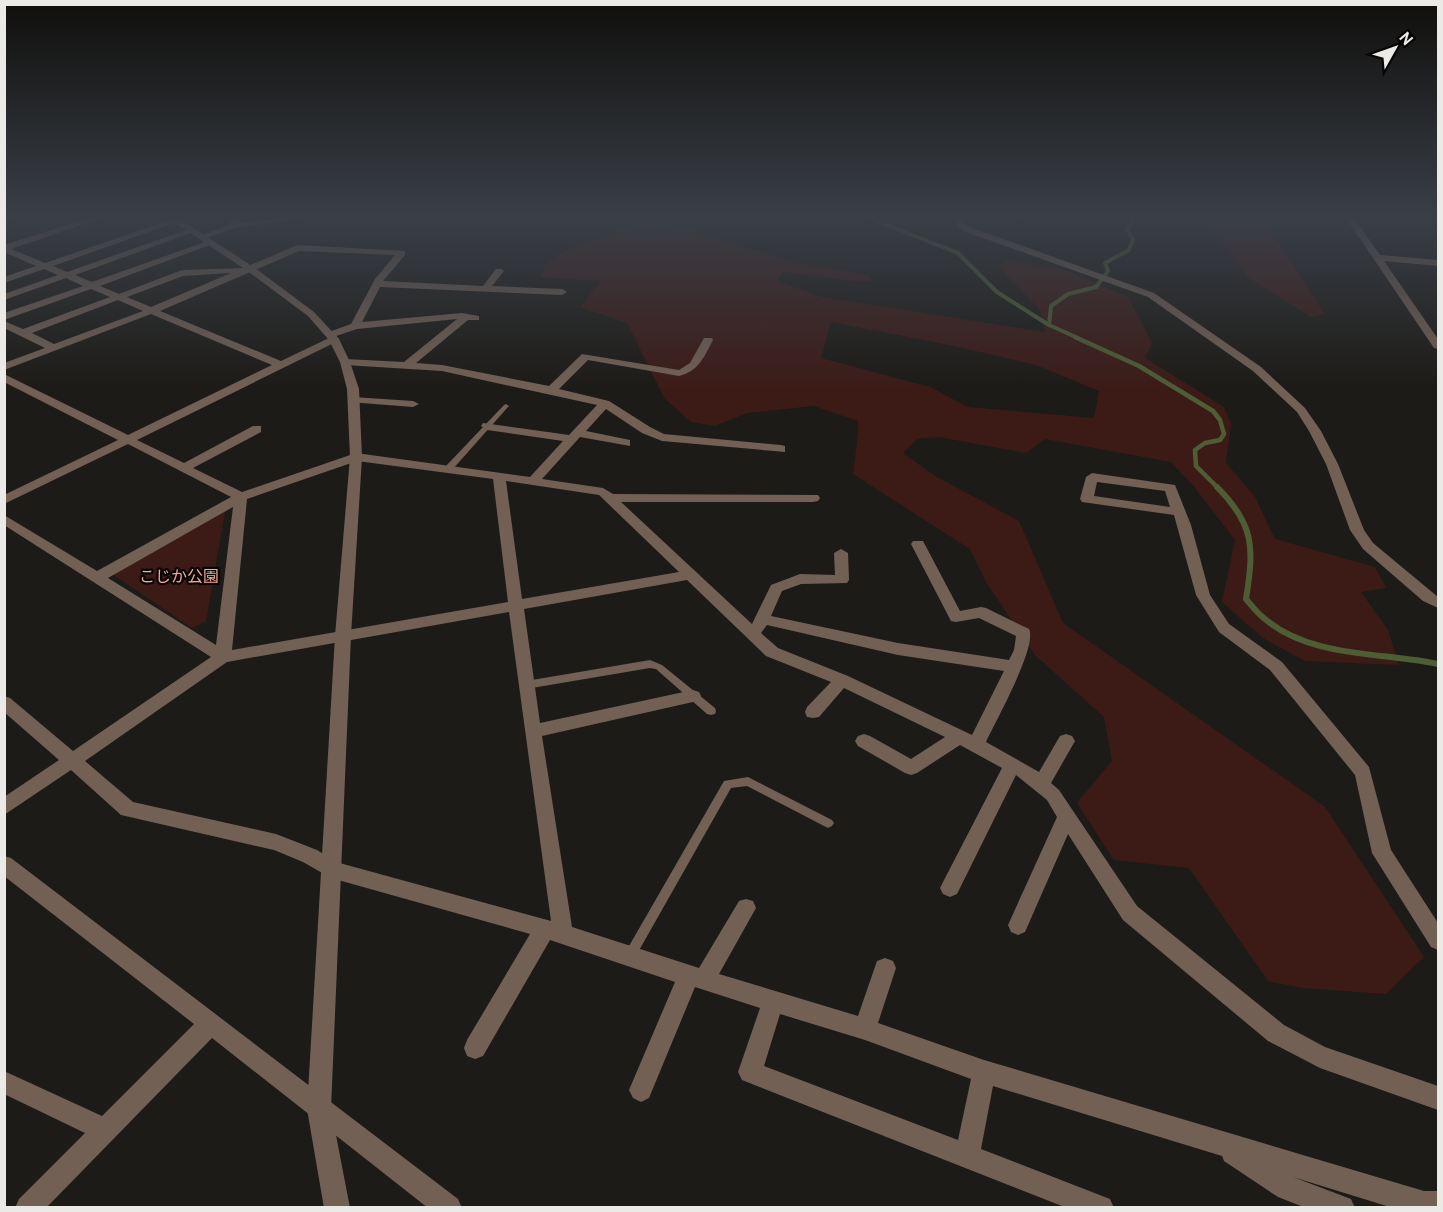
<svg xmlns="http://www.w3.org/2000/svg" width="1443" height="1212" font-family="Overpass,'Noto Sans JP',sans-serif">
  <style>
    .green { fill: #3c1b17; fill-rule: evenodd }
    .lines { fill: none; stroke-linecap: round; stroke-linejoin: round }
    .stream-far2 { stroke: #4d5e35; stroke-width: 4 }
    .stream-far1 { stroke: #4d5e35; stroke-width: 4.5 }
    .stream { stroke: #4d5e35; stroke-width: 6 }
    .service { fill: #726055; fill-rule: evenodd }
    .minor { fill: #726055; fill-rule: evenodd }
    .tertiary { fill: #726055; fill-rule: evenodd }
    .labels { text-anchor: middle; stroke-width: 4.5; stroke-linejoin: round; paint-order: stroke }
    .park-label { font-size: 16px; fill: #f7a79b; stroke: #070605 }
  </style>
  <rect width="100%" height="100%" fill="#1d1b17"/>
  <path class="green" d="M1205,218h57l63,96 -14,3 -64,-40z
    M652,219l144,44 73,12 2,6h-17l-71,-9 -6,9 45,16 223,35 -5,-22 -42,-44 9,-6 61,11 60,26 24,46 -7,15 79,49 7,17 -5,39 29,34 20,42 100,28 11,21 -25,4 27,38 11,35 -94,-4 -42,-23 -41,-36 13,-62 -43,-56 -21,-22 -126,-23 -19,14 -87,-16 -22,2 -14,14 32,23 84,45 44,102 262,184 99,150 -38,37 -84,-6 -34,-7 -79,-113 -75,-8 -37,-57 35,-42 -8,-44 -69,-62 -49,-73 -16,-33 -117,-75 5,-41v-12l-44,-15 -67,7 -32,13 -24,-4 -26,-23 -38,-76 -47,-16 21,-26 -61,-4 7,-15 24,-14zM831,322l123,24 82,19 63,26 -5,27 -126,-11 -38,-20 -109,-29z
    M225,512l-19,109 -14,7 -80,-54z"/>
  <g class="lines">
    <path class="stream-far2" d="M869,218l89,35 39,39 52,33 29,13
      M1049,325l2,-19 17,-12 28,-7 12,-16 -3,-8 24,-13 4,-11 -6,-10 8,-11"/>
    <path class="stream-far1" d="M1075,337l64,29 74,45 7,9 4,14 -4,6 -15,3 -10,7 1,16 23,23"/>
    <path class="stream" d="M1217,487c38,38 37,61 29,112 6,7 12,15 19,20 46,39 117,33 173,45"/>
    <path class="service" d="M506,404l3,2 -1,1 -56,63h-6v-4l58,-61z
      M650,660l12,5 53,43 1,3 -1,3 -4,1 -4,-1 -51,-45 -6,-1 -124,21 -3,-1 -2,-3 2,-3 3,-1z
      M748,777l84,43 2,3 -2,3 -4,2 -4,-2 -77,-40 -16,2 -98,173 -4,2 -4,-2 -2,-4 2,-4 99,-172z"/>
    <path class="minor" d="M89,218h13l-91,31 34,14 128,-44 7,2 -127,45 14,6 122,-43 7,2 -121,44 17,7 116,-41 7,2 -115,43 19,8 63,-24 61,-2 55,-23 107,6v4l-22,26 100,5 13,-17h6l2,2 -12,15 70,3 5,3 -5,3 -182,-8 -18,35 100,-9 17,3v4h-11l-52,43 26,2 107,21 33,-32 97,16 11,-7 14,-25h8l1,2c-9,17 -14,31 -34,36l-91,-16 -29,29 50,12 41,26 14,7 117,11 4,1v6l-123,-11 -20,-8 -36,-24 -20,22 44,9v6l-50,-9 -38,42 61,9 10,6 205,1 2,3 -2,3 -5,1h-192l131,122 19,-39 29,-11 35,1 -1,-22 7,-4 7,4 1,27 -2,3 -46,1 -19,7 -11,25 127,27 111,17 5,-10 2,-14 -37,-18 -23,4 -5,-1 -40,-77 2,-3h10l37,70 21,-4 5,1 43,21c9,17 -34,93 -43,113l53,30 21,-36 6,-2 6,2 3,5 -24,42 8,7 78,116 147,119 41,22 113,39v24l-118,-42 -52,-27 -145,-121 -55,-86 -43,98 -7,3 -7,-3 -3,-7 49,-108 -10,-17 -31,-25 -59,119 -7,3 -7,-3 -3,-6 3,-6 59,-114 -42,-23 -43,28 -6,2 -6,-2 -47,-27 -3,-5 3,-5 6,-2 6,2 41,23 34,-22 -101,-49 -25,29 -6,1 -6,-1 -2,-5 2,-5 24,-25 -65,-26 -79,-76 -163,29 16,114 153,-33 6,2 2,4 -2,4 -6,2 -151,34 30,191 127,41 40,-67 7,-2 7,2 3,7 -37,66 139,42 19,-55 8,-3 8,3 3,7 -18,55 106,37 440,131h14v17h-45l-100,-31 58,22 4,9h-49l-28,-11 -54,-36 -2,-5 -229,-70 -12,63 129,50 4,9h-47l-325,-128 -4,-8 22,-64 -65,-21 -46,111 -8,4 -8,-4 -4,-8 46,-108 -125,-42 -67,116 -8,3 -8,-3 -3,-8 3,-8 63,-106 -199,-56 -28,-16 -29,-12 -153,-35 -50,-45 -67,45v-18l55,-37 -55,-48v-16l6,2 63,53 138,-94 -207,-132v-10l93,56 134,-74 -103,-53 -124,60v-9l114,-55 -114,-58v-8l124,61 144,-70 -121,-51 -147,56v-7l41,-15 -41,-20v-7l19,8 87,-32 -19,-8 -87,31v-7l79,-27 -17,-8 -62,22v-6l54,-19 -14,-6 -40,14v-6l32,-11 -32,-14v-7zM299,251l96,4 -20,24 -24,45 -25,9 -1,2 4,3 -48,23 -121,-50zM231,273l-80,34 -24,-10 56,-21zM118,300l25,11 -89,33 -22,-11zM457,319l-53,43 -59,-3 -5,3 5,3 97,6 155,34 -28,30 -86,-12 -2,3 6,4 76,11 -33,36 -174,-24 -114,39 -49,-24 68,-36v-6h-8l-69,37 -47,-23 201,-99 1,-2 -3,-3 21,-7zM357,461l136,18 15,123 -276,48 15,-151zM506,481l93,14 80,77 -157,27zM233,507l-17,138 -108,-67zM509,612l42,309 -215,-59 -19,-12 -41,-16 -143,-32 -48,-41 142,-99zM767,625l131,30 106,16 -32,64 -124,-59 -70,-28 -17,-15zM780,1014l85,26 106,39 -13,61 -194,-74z
      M234,218h8l-3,5 39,-5h26l-70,10 -32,12 -4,-3 30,-12z
      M952,218h8l7,8 187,67 107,74 44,41 16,23 17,33 26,66 9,13 65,54v11l-15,-7 -60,-52 -13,-19 -24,-66 -17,-33 -12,-19 -44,-41 -105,-74 -187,-67z
      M1346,218h8l26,37 58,5v6l-54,-5 54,78v10l-4,-1z
      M353,397l60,4 6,3 -6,3 -64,-5v-4z
      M1092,473l83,12 16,40 19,70 19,29 53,38 87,105 22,83 47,73v27l-7,-3 -59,-94 -17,-78 -85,-105 -51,-38 -23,-37 -22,-80 -92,-13 -2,-3 6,-22zM1097,482l68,9 5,16 -76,-11z
      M4,856l7,2 447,341 4,9h-34l-216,-170 -166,170h-31l4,-9 66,-66 -81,-39v-23l98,45 92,-92 -190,-148z"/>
    <path class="tertiary" d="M4,218h12l-12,4z
      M168,218h10l77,50 59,44 25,27 11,23 9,27 3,68 -11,179 -20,473 19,99h-26l-17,-99 28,-473 15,-179 -3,-68 -7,-27 -11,-22 -21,-24 -59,-44z"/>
  </g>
  <linearGradient id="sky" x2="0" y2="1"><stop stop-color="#100f0d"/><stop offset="0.56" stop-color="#3a3f47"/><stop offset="1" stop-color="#3a3f47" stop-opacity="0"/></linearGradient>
  <rect width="1443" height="388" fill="url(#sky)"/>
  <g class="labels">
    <g class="park-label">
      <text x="179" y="582">こじか公園</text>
    </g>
  </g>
  <rect width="1443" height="1212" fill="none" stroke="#eceae7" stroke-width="12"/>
  <g transform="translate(1395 48) rotate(50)" stroke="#070605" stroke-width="4.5" paint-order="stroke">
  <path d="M0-4.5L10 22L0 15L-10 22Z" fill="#eceae7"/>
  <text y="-9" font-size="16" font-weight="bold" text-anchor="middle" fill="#eceae7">N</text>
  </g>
</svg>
